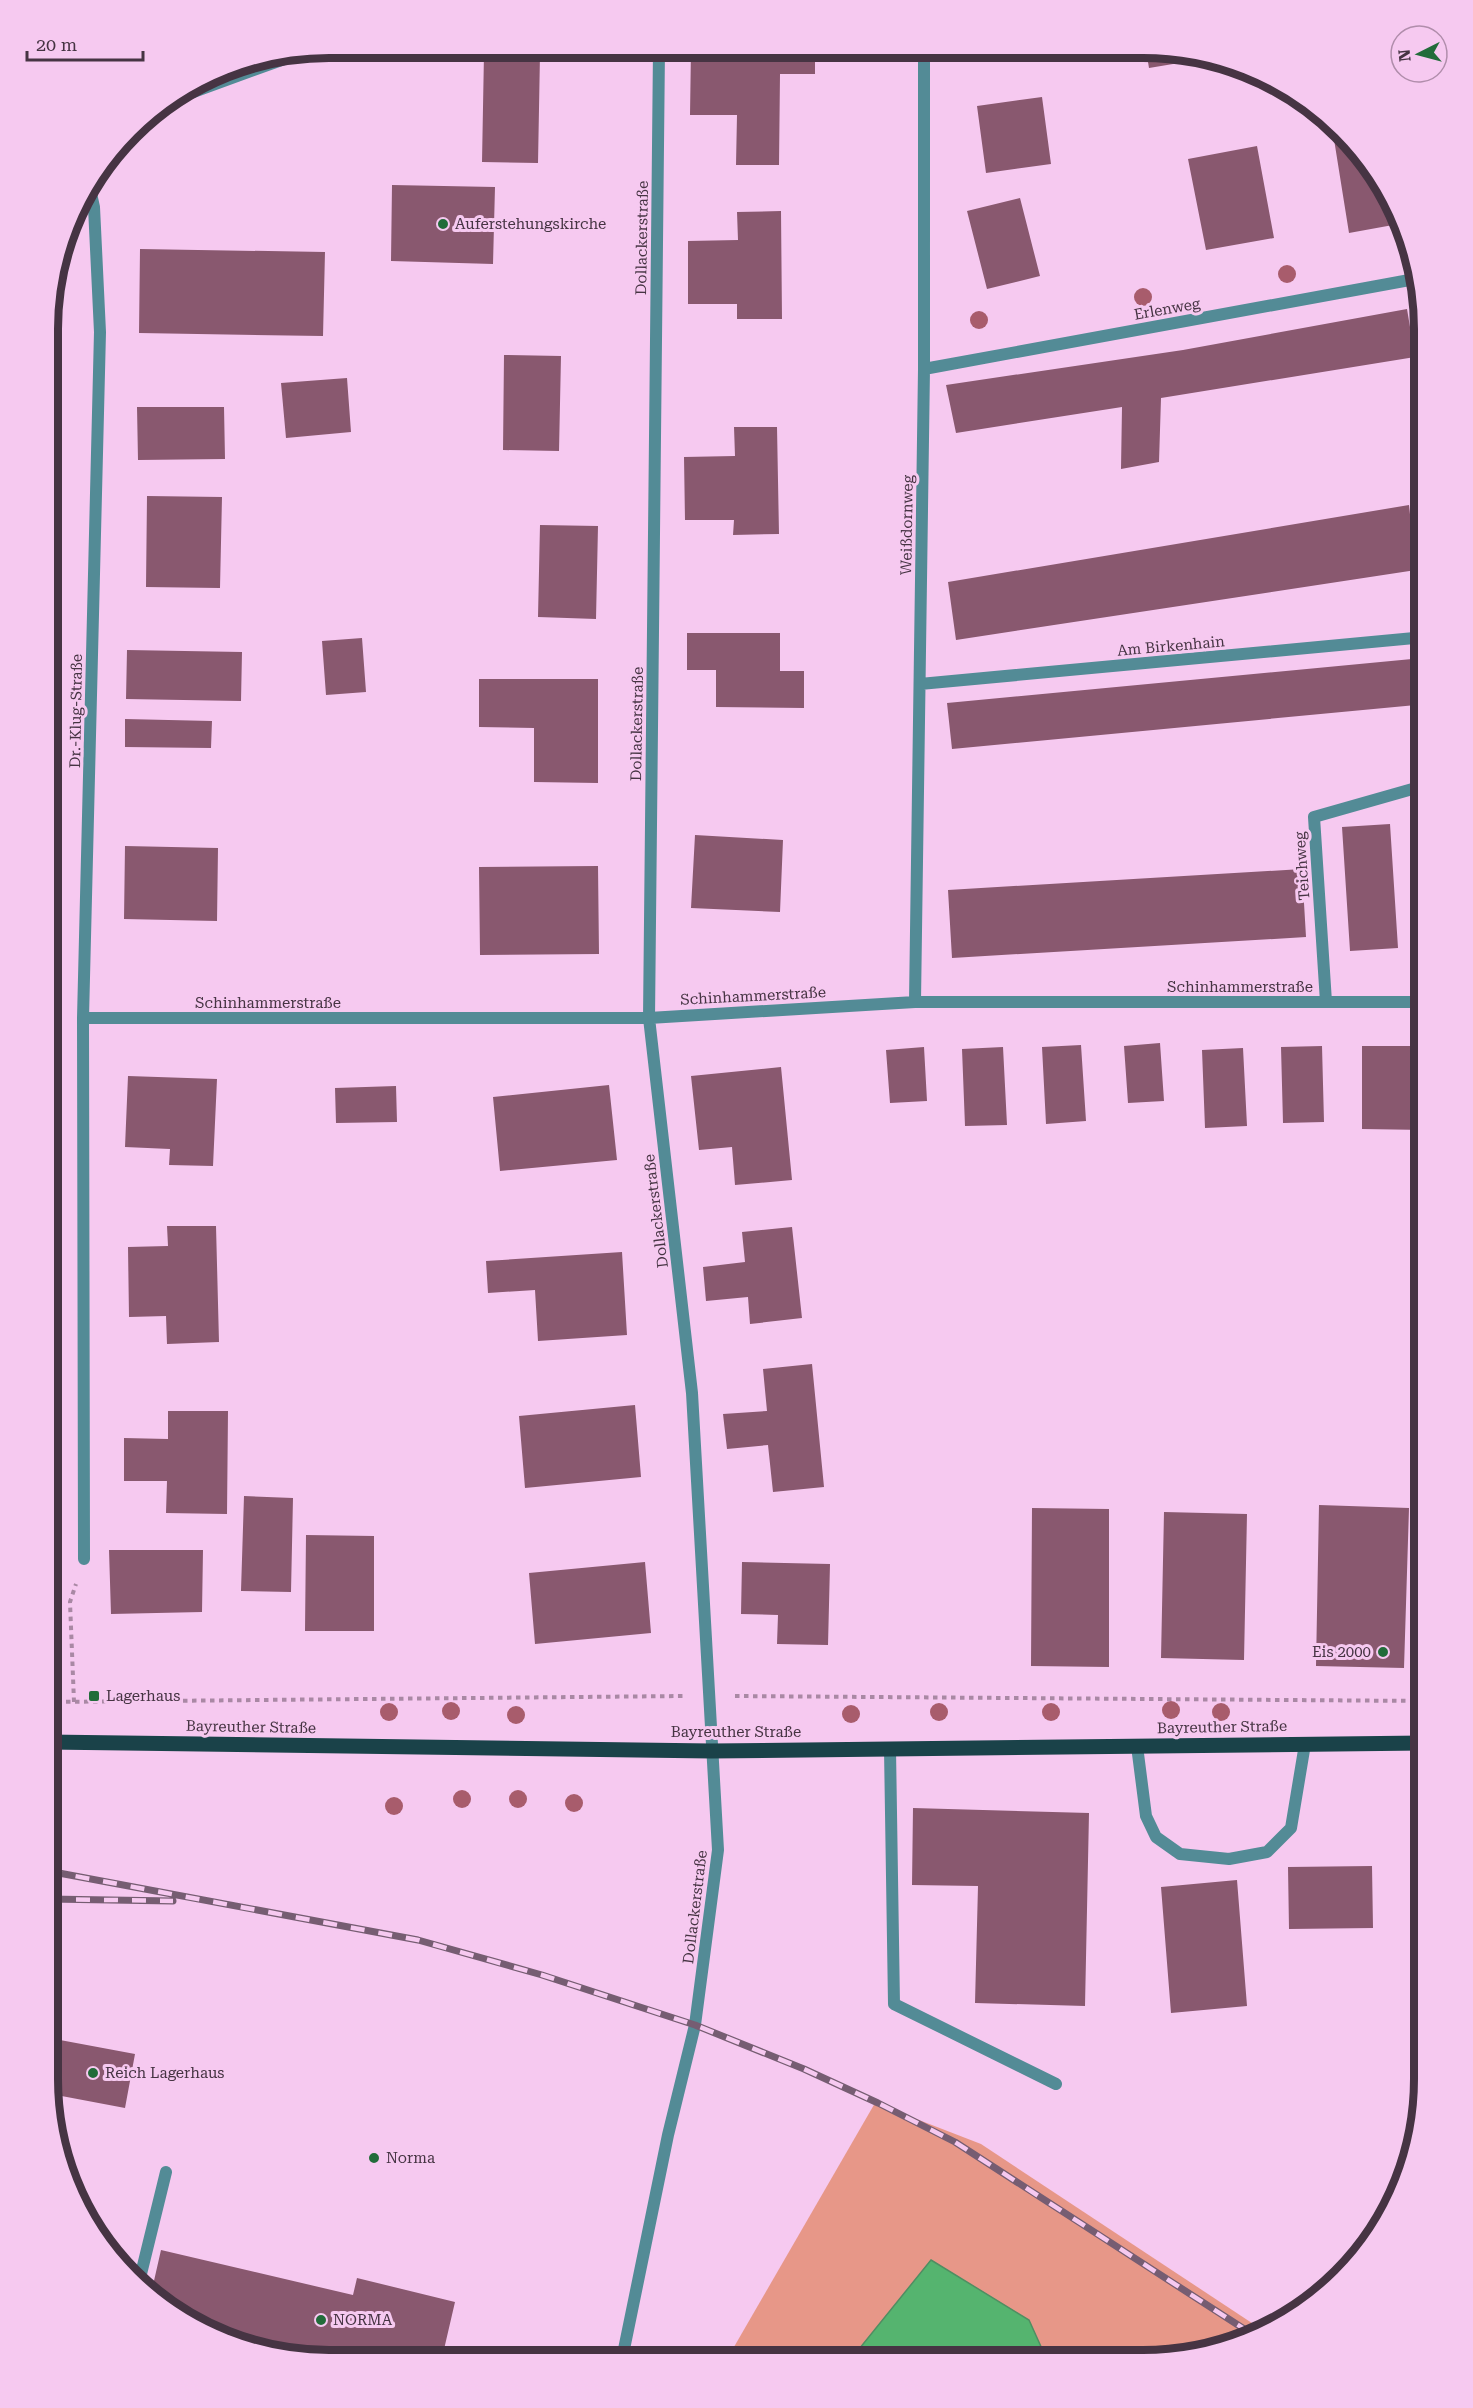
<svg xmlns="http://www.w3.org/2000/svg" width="1473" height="2408" font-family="'Roboto Serif',serif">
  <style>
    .green { fill: #e79788 }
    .water { fill: #55b46f; stroke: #508e62; stroke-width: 1.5 }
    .building { fill: #89586f }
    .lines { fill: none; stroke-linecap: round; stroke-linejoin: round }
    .path { stroke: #a988a4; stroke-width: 4; stroke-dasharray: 4.5 4.5; stroke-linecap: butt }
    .service { stroke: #538b96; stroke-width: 12 }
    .minor { stroke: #538b96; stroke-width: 12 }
    .primary { stroke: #1a4249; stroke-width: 15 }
    .rail-casing { stroke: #765d72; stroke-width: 7 }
    .rail { stroke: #f6c9f0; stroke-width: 4.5; stroke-dasharray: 14; stroke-linecap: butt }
    .tree { fill: #a85c6c }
    .poi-dot { fill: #226c3a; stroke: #f6c9f0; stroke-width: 2 }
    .labels { text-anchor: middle; stroke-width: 6; stroke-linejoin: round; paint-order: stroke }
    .poi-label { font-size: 15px; fill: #463443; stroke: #f6c9f0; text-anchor: start }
    .street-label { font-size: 15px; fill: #463443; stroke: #f6c9f0 }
    .rim { fill: none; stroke: #463443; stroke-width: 8 }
  </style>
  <rect width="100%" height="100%" fill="#f6c9f0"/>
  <path class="green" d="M875,2103l106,41 283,187 -13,8 -107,21 -417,-1z"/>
  <path class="water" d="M931,2260l98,60 18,40 -196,-1z"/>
  <path class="building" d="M691,49h124v25h-35l-1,91h-43l1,-50h-47z
    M989,50h53v2l-52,6z
    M1146,50h34l29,8 -60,10z
    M484,53l56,1 -2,109 -56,-1z
    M1042,97l9,67 -65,9 -9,-67z
    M1341,132l26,26 37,65 -55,10 -16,-100z
    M1257,146l17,92 -68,12 -18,-91z
    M392,185l103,2 -2,77 -102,-3z
    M1020,198l20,78 -53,13 -20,-78z
    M781,211l1,108h-45v-15h-49v-63l50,-1 -1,-28z
    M140,249l185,3 -2,84 -184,-3z
    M1407,309l8,48 -254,41 -2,64 -38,7 1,-62 -166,26 -10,-48 237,-35z
    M504,355l57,1 -2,95 -56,-1z
    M347,378l4,54 -65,6 -5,-55z
    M137,407h87l1,52 -87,1z
    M734,427h43l2,107 -46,1 1,-15h-49l-1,-63 51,-1z
    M147,496l75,1 -2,91 -74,-1z
    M1409,505l7,65 -460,70 -8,-58z
    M540,525l58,1 -2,93 -58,-2z
    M687,633h93v38h24v37l-88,-1v-37h-29z
    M362,638l4,54 -40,3 -4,-54z
    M127,650l115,2 -1,49 -115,-2z
    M1412,659l4,46 -464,44 -5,-46z
    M479,679h119v104l-64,-1v-54l-55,-1z
    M125,719l87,2 -1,27 -86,-1z
    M1390,824l8,124 -48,3 -8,-124z
    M695,835l88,5 -3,72 -89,-4z
    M125,846l93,2 -1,73 -93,-2z
    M598,866l1,88 -119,1 -1,-88z
    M1302,869l4,68 -354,21 -4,-68z
    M1160,1043l4,58 -36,2 -4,-57z
    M1081,1045l5,76 -40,3 -4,-77z
    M1322,1046l2,76 -41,1 -2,-76z
    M1362,1046h63v84l-63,-1z
    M924,1047l3,54 -37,2 -4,-53z
    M1003,1047l4,78 -42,1 -3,-77z
    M1243,1048l4,78 -42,2 -3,-78z
    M781,1067l11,113 -57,5 -3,-38 -33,3 -8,-74z
    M128,1076l89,3 -4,87 -44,-1 1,-16 -45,-2z
    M609,1085l8,75 -117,11 -7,-74z
    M396,1086l1,36 -61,1 -1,-35z
    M167,1226h49l3,116 -52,2 -1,-28 -37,1 -1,-70 40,-1z
    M792,1227l10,91 -52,6 -2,-27 -42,4 -3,-34 42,-5 -3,-30z
    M622,1252l5,83 -89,6 -3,-51 -47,3 -2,-32z
    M812,1364l12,123 -51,5 -5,-47 -41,4 -4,-35 44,-3 -4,-42z
    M635,1405l6,72 -116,11 -6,-72z
    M168,1411h60l-1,103 -61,-1 1,-32h-43v-43l44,1z
    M244,1496l49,2 -2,94 -50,-1z
    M1319,1505l90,3 -5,160 -88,-2z
    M1032,1508l77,1v158l-78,-1z
    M1164,1512l83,2 -3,146 -83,-2z
    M306,1535l68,1v95h-69z
    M109,1550h94l-1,62 -91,2z
    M645,1562l6,71 -116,11 -6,-71z
    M742,1562l88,2 -2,81 -51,-1 1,-29 -37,-1z
    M913,1808l176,5 -4,193 -110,-3 3,-117 -66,-1z
    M1372,1866l1,62 -84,1 -1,-62z
    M1237,1880l10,126 -76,7 -10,-126z
    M60,2040l75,14 -10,54 -74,-14z
    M161,2250l192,45 4,-17 98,24 -13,56h-149l-71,-19 -64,-37 -7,-8z"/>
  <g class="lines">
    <path class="path" d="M735,1696l690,5
      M48,1702l635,-6
      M74,1702l-4,-100 6,-18"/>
    <path class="service" d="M1137,1746l9,70 10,21 24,17 49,5 38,-7 24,-24 14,-84
      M890,1749l4,255 162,80"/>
    <path class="minor" d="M174,99l124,-45
      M924,369l491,-90
      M920,684l505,-47
      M915,1002l9,-633v-319
      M1326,1002l-12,-185 109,-31 2,-11
      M83,1018h566l266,-16h510
      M84,1559l-1,-541 17,-686 -6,-125 -4,-18
      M139,2282l27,-110
      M622,2359l46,-224 27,-110 23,-175 -26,-457 -43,-375 10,-969"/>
    <path class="primary" d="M48,1742l663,9 713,-8"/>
    <g class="rail-casing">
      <path id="rail" d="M48,1871l370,69 124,35 153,50 109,44 74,34 77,39 300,194
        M48,1899l125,2"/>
    </g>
    <use href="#rail" class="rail"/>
  </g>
  <g class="tree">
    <circle cx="1287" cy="274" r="9"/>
    <circle cx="1143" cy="297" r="9"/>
    <circle cx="979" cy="320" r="9"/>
    <circle cx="1171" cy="1710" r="9"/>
    <circle cx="451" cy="1711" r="9"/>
    <circle cx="389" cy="1712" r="9"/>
    <circle cx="939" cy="1712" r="9"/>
    <circle cx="1051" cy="1712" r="9"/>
    <circle cx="1221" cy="1712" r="9"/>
    <circle cx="851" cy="1714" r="9"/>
    <circle cx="516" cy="1715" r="9"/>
    <circle cx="462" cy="1799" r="9"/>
    <circle cx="518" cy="1799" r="9"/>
    <circle cx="574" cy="1803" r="9"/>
    <circle cx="394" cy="1806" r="9"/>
  </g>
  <g class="poi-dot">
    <circle cx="443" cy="224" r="6"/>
    <circle cx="1383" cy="1652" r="6"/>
    <rect x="88" y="1690" width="12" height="12" rx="3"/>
    <circle cx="93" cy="2073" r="6"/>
    <circle cx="374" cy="2158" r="6"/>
    <circle cx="321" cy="2320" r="6"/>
  </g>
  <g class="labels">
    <g class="poi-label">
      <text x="455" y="229">Auferstehungskirche</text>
      <text x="1371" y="1657" text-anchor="end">Eis 2000</text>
      <text x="106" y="1701">Lagerhaus</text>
      <text x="105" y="2078">Reich Lagerhaus</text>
      <text x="386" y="2163">Norma</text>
      <text x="333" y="2325">NORMA</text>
    </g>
    <g class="street-label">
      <text transform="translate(642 238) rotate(-89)" y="5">Dollackerstraße</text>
      <text transform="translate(1167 309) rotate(-10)" y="5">Erlenweg</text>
      <text transform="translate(907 525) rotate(-89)" y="5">Weißdornweg</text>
      <text transform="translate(1171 646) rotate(-5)" y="5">Am Birkenhain</text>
      <text transform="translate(76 711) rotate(-89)" y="5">Dr.-Klug-Straße</text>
      <text transform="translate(637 724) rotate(-89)" y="5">Dollackerstraße</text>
      <text transform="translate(1302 866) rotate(-94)" y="5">Teichweg</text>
      <text x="1240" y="992">Schinhammerstraße</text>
      <text transform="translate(753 996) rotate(-3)" y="5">Schinhammerstraße</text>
      <text x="268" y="1008">Schinhammerstraße</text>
      <text transform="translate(656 1211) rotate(-97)" y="5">Dollackerstraße</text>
      <text transform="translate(251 1727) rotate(1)" y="5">Bayreuther Straße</text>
      <text transform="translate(1222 1727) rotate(-1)" y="5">Bayreuther Straße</text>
      <text x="736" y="1737">Bayreuther Straße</text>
      <text transform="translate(695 1907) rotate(-83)" y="5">Dollackerstraße</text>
    </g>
  </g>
  <path d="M0 0H1473V2408H0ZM329 58H1143A271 271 0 0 1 1414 329V2079A271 271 0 0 1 1143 2350H329A271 271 0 0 1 58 2079V329A271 271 0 0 1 329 58Z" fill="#f6c9f0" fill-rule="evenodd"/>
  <path class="rim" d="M329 58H1143A271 271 0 0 1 1414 329V2079A271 271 0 0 1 1143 2350H329A271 271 0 0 1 58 2079V329A271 271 0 0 1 329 58Z"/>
  <g transform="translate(1419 54) rotate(264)"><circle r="28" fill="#f6c9f0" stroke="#b08dab" stroke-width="1.5"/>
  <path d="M0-4.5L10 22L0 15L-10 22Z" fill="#226c3a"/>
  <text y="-9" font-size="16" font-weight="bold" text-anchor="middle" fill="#463443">N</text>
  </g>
  <path d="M27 51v9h116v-9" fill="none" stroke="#463443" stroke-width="3"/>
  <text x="36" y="51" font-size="18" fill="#463443" stroke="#f6c9f0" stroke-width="4.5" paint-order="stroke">20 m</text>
</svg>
